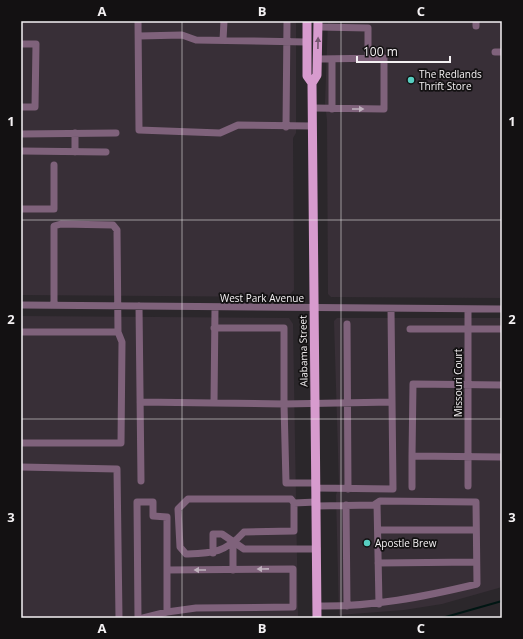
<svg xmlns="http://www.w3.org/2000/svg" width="523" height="639" font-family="'Open Sans',sans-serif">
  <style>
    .built { fill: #382f37 }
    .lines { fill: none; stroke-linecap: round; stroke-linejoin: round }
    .stream { stroke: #001613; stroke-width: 2 }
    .minor { stroke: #7f627b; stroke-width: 7 }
    .major { stroke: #d79bce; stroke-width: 9 }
    .oneway { fill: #755670 }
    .oneway2 { fill: #bfb1bd }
    .grid { fill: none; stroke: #f4f1f3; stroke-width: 1; stroke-opacity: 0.55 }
    .poi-dot { fill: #57cec1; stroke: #131112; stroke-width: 1.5 }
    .labels { text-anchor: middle; stroke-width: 3.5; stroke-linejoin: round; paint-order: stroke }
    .poi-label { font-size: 10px; fill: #f4f1f3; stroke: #131112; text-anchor: start }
    .street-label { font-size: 10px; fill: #f4f1f3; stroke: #131112 }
    .neatline { fill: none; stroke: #f4f1f3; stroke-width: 1.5 }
    .grid-label { font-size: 13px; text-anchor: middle; font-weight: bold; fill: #f4f1f3 }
  </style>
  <rect width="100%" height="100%" fill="#2b272b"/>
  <path class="built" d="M21,21h275v112l-3,5 1,152 -7,7 -266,-2z
    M328,21h174v277l-171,-1 -3,-3 -1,-174 -2,-17z
    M21,316l268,2 4,6 5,292 -277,2z
    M337,318h165v269l-60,17 -38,6 -65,5 -3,-120 3,-10 -5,-164z"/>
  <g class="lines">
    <path class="stream" d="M442,618l60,-17"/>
    <path class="minor" d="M138,21l1,109 81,3 18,-8 74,1
      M476,21v5
      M318,27l50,1v30
      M139,36l43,-1 14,5 111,2
      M223,40l1,-19
      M21,44h15l-1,63h-14
      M495,52h7
      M332,59v50
      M312,108l72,1v-51l-66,1
      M286,127l1,-106
      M75,133v19
      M21,134l95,-1
      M21,151l85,1
      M21,209h33v-44
      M21,305l481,4
      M139,306l2,175
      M468,309v177
      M347,324l1,165
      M214,328h70v76l-70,-1 1,-95
      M410,329h92
      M21,332h97l-1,-102 -4,-5 -52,-1 -7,2v79
      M502,385l-89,-1 -1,72 90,1
      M140,402l74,1
      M21,443h100l1,-101 -4,-10
      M21,467l96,2 2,149
      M316,483h-30l-2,-79 108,-2
      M412,487v-31
      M316,488l77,1 -2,-180
      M294,503v28l-50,1c-19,21 -32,21 -58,22l-6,-7 -2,-38 10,-10h103l3,4 22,-1
      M377,503l2,101
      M346,505l1,101
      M316,506l58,-1 6,-4 96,1 1,82c-54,13 -105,23 -160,22
      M378,530h98
      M233,543v27
      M213,553v-19h9l22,15h73
      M378,563l98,-1
      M138,618l-1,-116h16v14l14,1v95
      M143,618l24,-6 29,-4 97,-1v-38l-126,1"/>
    <path class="major" d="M307,21v55l5,7
      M317,618l-5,-535 5,-8 1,-54"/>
  </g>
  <defs><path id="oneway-solid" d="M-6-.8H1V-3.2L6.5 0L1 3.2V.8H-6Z"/></defs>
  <use class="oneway" href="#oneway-solid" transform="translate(318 43) rotate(-89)"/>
  <g class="oneway2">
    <use href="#oneway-solid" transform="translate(358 109)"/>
    <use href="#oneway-solid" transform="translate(263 569) rotate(179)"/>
    <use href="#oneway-solid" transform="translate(200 570) rotate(180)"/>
  </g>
  <path class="grid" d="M182,21v597M341,21v597M21,220h481M21,419h481"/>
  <g class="poi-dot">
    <circle cx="411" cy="80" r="4"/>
    <circle cx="367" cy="543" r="4"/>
  </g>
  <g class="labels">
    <g class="poi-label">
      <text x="419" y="78">The Redlands<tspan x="419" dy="12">Thrift Store</tspan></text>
      <text x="375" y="547">Apostle Brew</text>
    </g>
    <g class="street-label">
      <text x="262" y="302">West Park Avenue</text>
      <text transform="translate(303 351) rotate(-91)" y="4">Alabama Street</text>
      <text transform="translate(458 383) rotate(-90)" y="4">Missouri Court</text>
    </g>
  </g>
  <rect width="523" height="639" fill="none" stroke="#131112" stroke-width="44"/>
  <path d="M357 56v6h93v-6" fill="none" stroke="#f4f1f3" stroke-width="2"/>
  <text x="363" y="56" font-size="12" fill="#f4f1f3" stroke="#131112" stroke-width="3" paint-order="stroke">100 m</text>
  <rect x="22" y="22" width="479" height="595" class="neatline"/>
  <g class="grid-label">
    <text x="102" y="16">A</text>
    <text x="262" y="16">B</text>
    <text x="421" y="16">C</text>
    <text x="11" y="126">1</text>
    <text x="512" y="126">1</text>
    <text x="11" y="324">2</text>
    <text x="512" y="324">2</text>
    <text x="11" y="522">3</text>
    <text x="512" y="522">3</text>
    <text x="102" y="633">A</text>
    <text x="262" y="633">B</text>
    <text x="421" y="633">C</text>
  </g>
</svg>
